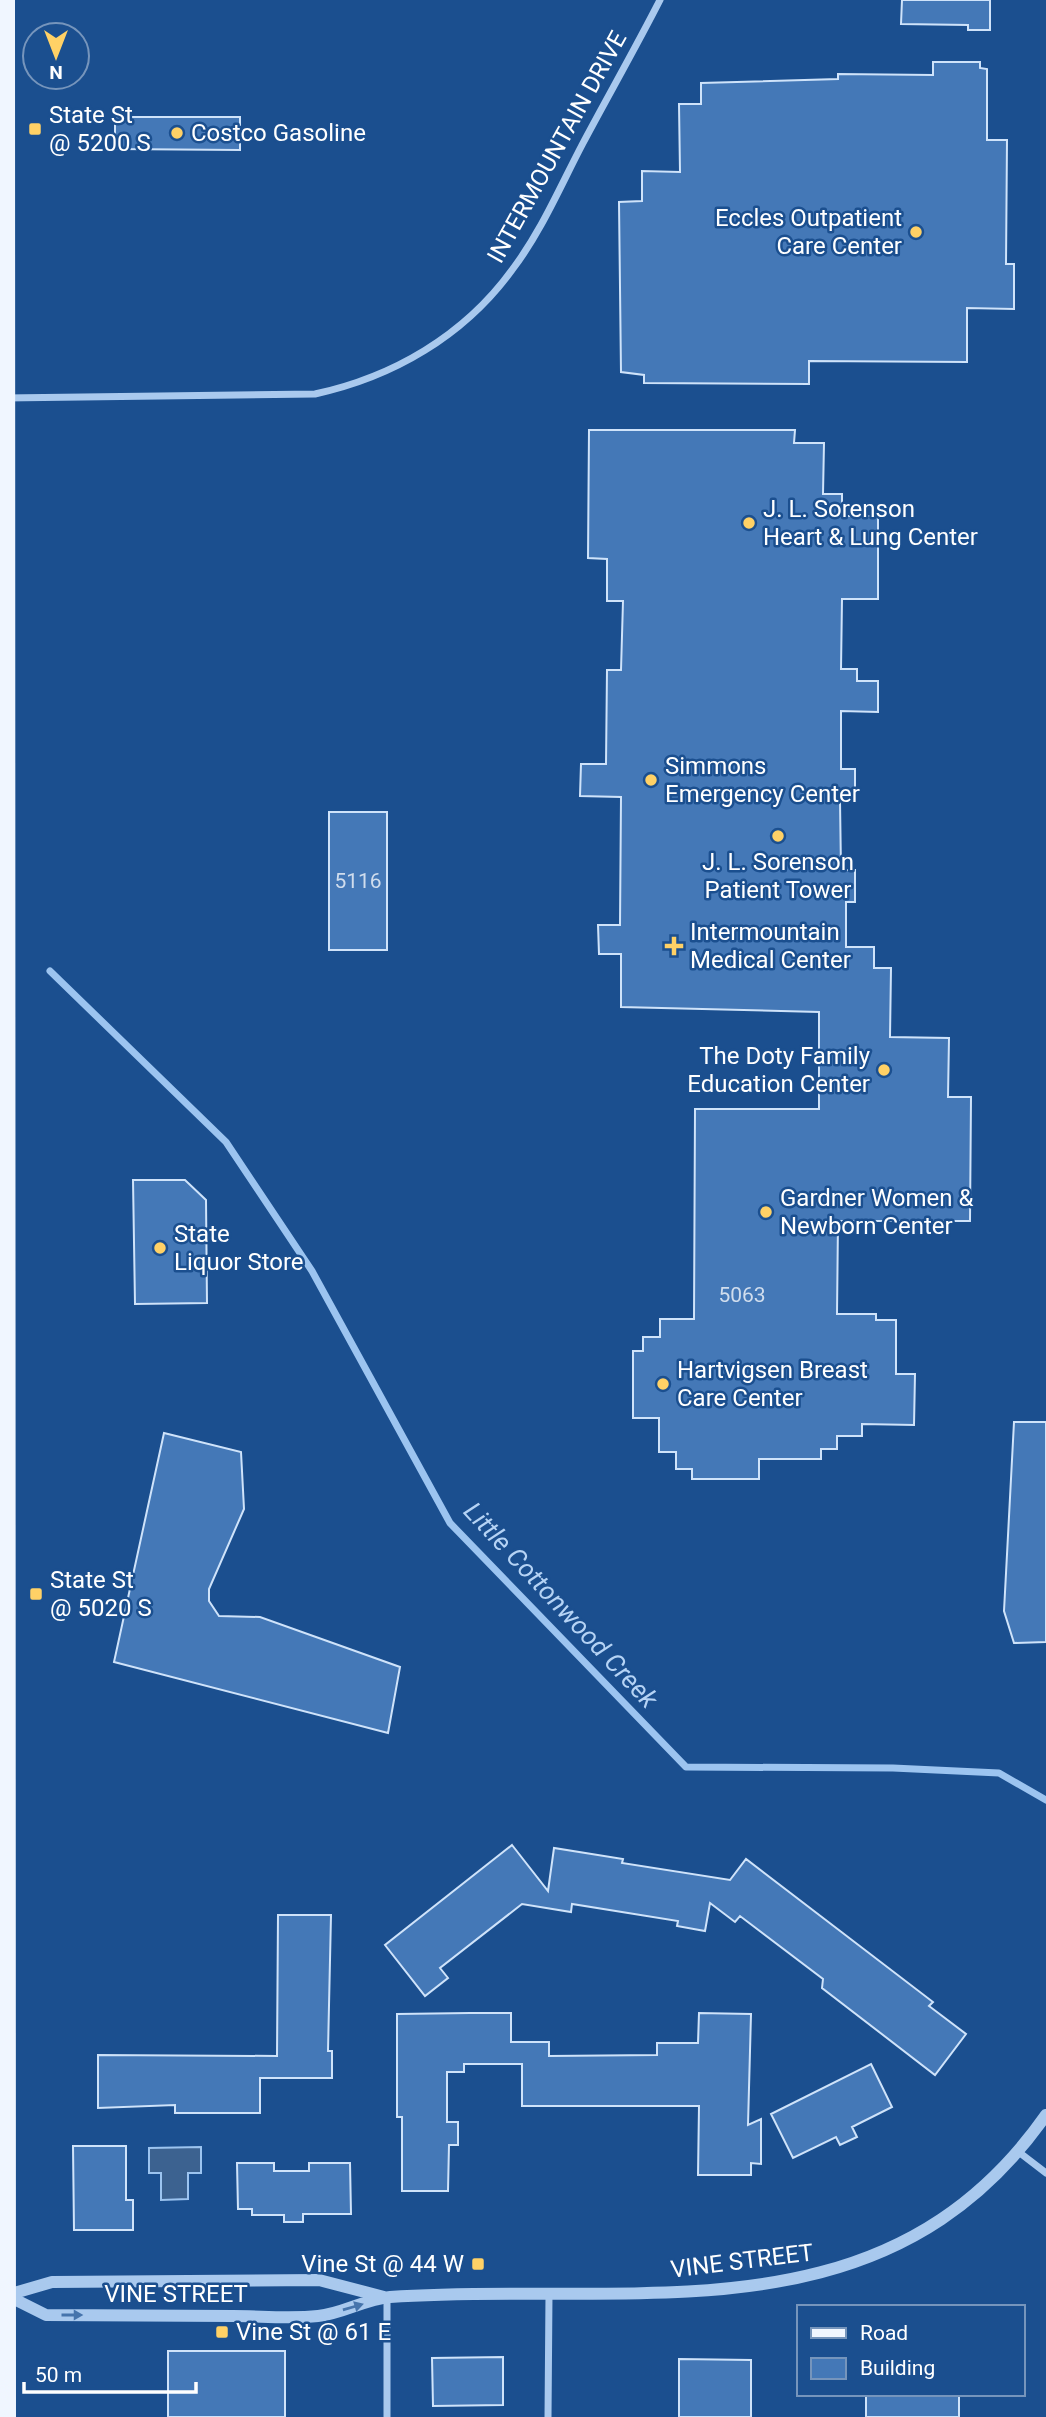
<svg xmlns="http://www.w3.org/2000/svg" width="1046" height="2417" font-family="Roboto,sans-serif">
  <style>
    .water { fill: #3c6290; stroke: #9cc4f0; stroke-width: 2 }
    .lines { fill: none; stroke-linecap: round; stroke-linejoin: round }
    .stream { stroke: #9cc4f0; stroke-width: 7 }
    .building { fill: #4478b7; stroke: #cfe3fa; stroke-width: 2 }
    .minor { stroke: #a9c9ee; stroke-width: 7 }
    .tertiary { stroke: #a9c9ee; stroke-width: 12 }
    .primary { stroke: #f0f6ff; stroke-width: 18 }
    .oneway { fill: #4674ac }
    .poi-dot { fill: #ffd166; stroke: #1b4f8f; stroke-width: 2.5 }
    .labels { text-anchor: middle; stroke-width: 5; stroke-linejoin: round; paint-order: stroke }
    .number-label { font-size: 21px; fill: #d0dded }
    .poi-label { font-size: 24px; fill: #fff; stroke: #1b4f8f; text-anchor: start }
    .street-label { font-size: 24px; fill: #fff; stroke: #1b4f8f }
    .water-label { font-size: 26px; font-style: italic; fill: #b5d3f5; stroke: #1b4f8f }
  </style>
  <rect width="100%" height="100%" fill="#1b4f8f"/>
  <path class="water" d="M201,2147v26h-13v26l-27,1v-27h-12v-25z"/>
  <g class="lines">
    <path class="stream" d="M50,971l176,171 86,129 138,252 236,244 207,1 106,5 47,27"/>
  </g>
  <path class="building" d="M902,0h88v30h-22v-5l-67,-1z
    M933,62h47v6l7,1v71h20l-1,124h8v45l-47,-1v54l-158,-1v23l-165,-1v-8l-23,-3 -2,-170 23,-1v-30l38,1 -1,-68h22v-21l137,-4v-5l95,1z
    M115,117h125v33l-125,-1z
    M589,430h206l-1,13h30l-1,51h19v22h36v83h-36l-1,70h16v12h21v31l-37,-1v58h14v32h-15l1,69h14v32h-9v45h28v21h17l-1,69 59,1 -1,59h23l-1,124h-132l-1,93h39v6h20v54h19l-1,51 -52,-1v12h-25v13h-16v10h-62v20h-67v-10h-16v-17h-17v-34h-26v-67h10v-14h17v-18h34l1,-210h124v-97l-198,-5v-53h-22l-1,-29h22l1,-128 -41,-1 1,-32h25l1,-94h14l2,-69h-16v-42l-19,-1z
    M329,812h58v138h-58z
    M133,1180h52l21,20 1,103 -72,1z
    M1014,1422h32v220l-32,1 -10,-32z
    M164,1433l77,19 3,57 -35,80v12l10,15 41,1 140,50 -12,66 -274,-71z
    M512,1845l36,46 6,-43 69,11 -1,4 108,17 16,-21 187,143 -4,4 37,28 -31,41 -113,-87 1,-9 -83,-63 -5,6 -25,-19 -5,28 -28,-5 1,-5 -106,-17 -1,8 -49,-8 -82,64 8,10 -23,18 -40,-51z
    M278,1915h53l-3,136h4v27h-72v35h-85v-8l-77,3v-53l179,1z
    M470,2013h41v29h38v14l108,-1v-12h41l1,-30 52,1 -3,111 13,-6v45l-10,-1v12h-53l1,-69h-177v-42h-58v8h-17v50h11v23h-9l-1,46h-46v-74h-5v-103z
    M871,2064l21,43 -40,20 5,10 -17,8 -4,-8 -43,21 -22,-44z
    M73,2146h53v54h7v30h-59z
    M237,2163h37v8h35v-8h41l1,51h-48v8h-19v-7h-32v-6h-14z
    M168,2351h117v66h-117z
    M503,2357v48l-70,1 -1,-48z
    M679,2359l72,1v57h-72z
    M866,2394h93v23h-93z"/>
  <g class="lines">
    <path class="minor" d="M5,398l310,-4c78,-17 149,-58 197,-124 29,-38 48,-83 70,-125 26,-49 53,-96 78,-145
      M1020,2153l26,20
      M387,2297v120
      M548,2417l1,-122"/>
    <path class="tertiary" d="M4,2296l48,-14 267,-2 65,17
      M8,2296l38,19c62,0 125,1 187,1 28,0 57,3 85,0 24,-2 47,-17 72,-19 240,-17 494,49 656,-182"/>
    <path class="primary" d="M6,0l1,2417"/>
  </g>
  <defs><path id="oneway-solid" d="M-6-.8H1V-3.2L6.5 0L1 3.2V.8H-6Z" transform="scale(1.75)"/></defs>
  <g class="oneway">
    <use href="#oneway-solid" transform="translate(353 2307) rotate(-16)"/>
    <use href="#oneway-solid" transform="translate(72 2315)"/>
  </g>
  <g class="poi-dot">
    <rect x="28" y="122" width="14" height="14" rx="3.5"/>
    <circle cx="177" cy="133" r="7"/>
    <circle cx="916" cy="232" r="7"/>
    <circle cx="749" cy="523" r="7"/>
    <circle cx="651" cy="780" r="7"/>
    <circle cx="778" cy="836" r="7"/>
    <path d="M670.5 935.5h7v7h7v7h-7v7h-7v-7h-7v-7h7z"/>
    <circle cx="884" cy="1070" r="7"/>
    <circle cx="766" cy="1212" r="7"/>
    <circle cx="160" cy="1248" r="7"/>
    <circle cx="663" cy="1384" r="7"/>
    <rect x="29" y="1587" width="14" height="14" rx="3.5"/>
    <rect x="471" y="2257" width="14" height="14" rx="3.5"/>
    <rect x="215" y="2325" width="14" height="14" rx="3.5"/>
  </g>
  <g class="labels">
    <g class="number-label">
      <text x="358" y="888">5116</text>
      <text x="742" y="1302">5063</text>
    </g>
    <g class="poi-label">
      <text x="49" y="123">State St<tspan x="49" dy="28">@ 5200 S</tspan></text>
      <text x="191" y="141">Costco Gasoline</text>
      <text x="902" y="226" text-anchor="end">Eccles Outpatient<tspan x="902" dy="28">Care Center</tspan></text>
      <text x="763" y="517">J. L. Sorenson<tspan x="763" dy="28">Heart &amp; Lung Center</tspan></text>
      <text x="665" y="774">Simmons<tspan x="665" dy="28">Emergency Center</tspan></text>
      <text x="778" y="870" text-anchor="middle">J. L. Sorenson<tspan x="778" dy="28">Patient Tower</tspan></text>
      <text x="690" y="940">Intermountain<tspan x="690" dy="28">Medical Center</tspan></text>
      <text x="870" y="1064" text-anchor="end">The Doty Family<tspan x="870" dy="28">Education Center</tspan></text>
      <text x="780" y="1206">Gardner Women &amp;<tspan x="780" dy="28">Newborn Center</tspan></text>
      <text x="174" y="1242">State<tspan x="174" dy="28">Liquor Store</tspan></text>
      <text x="677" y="1378">Hartvigsen Breast<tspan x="677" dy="28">Care Center</tspan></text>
      <text x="50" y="1588">State St<tspan x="50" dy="28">@ 5020 S</tspan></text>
      <text x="464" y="2272" text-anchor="end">Vine St @ 44 W</text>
      <text x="236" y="2340">Vine St @ 61 E</text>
    </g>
    <g class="street-label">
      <text transform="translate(557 147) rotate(-61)" y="8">INTERMOUNTAIN DRIVE</text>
      <text transform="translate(742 2261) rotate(-7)" y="8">VINE STREET</text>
      <text x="176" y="2302">VINE STREET</text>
    </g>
    <g class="water-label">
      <text transform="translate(561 1605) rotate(47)" y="9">Little Cottonwood Creek</text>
    </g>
  </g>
  <rect x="797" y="2305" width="228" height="91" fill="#1b4f8f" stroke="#7695bc" stroke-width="2"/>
  <rect x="811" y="2328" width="35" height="10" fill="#f0f6ff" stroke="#7695bc" stroke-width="2"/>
  <text x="860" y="2340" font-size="21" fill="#ffffff">Road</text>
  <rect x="811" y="2358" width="35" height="21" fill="#4478b7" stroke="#7695bc" stroke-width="2"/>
  <text x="860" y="2375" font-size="21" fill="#ffffff">Building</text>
  <g transform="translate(56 56) rotate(180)"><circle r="33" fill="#1b4f8f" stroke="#7695bc" stroke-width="2"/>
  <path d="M0-5L12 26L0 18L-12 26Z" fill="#ffd166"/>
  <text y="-10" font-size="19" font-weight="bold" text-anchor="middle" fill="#ffffff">N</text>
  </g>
  <path d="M24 2382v10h172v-10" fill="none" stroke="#ffffff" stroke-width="3.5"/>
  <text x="35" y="2382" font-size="21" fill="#ffffff" stroke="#1b4f8f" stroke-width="5" paint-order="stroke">50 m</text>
</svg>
